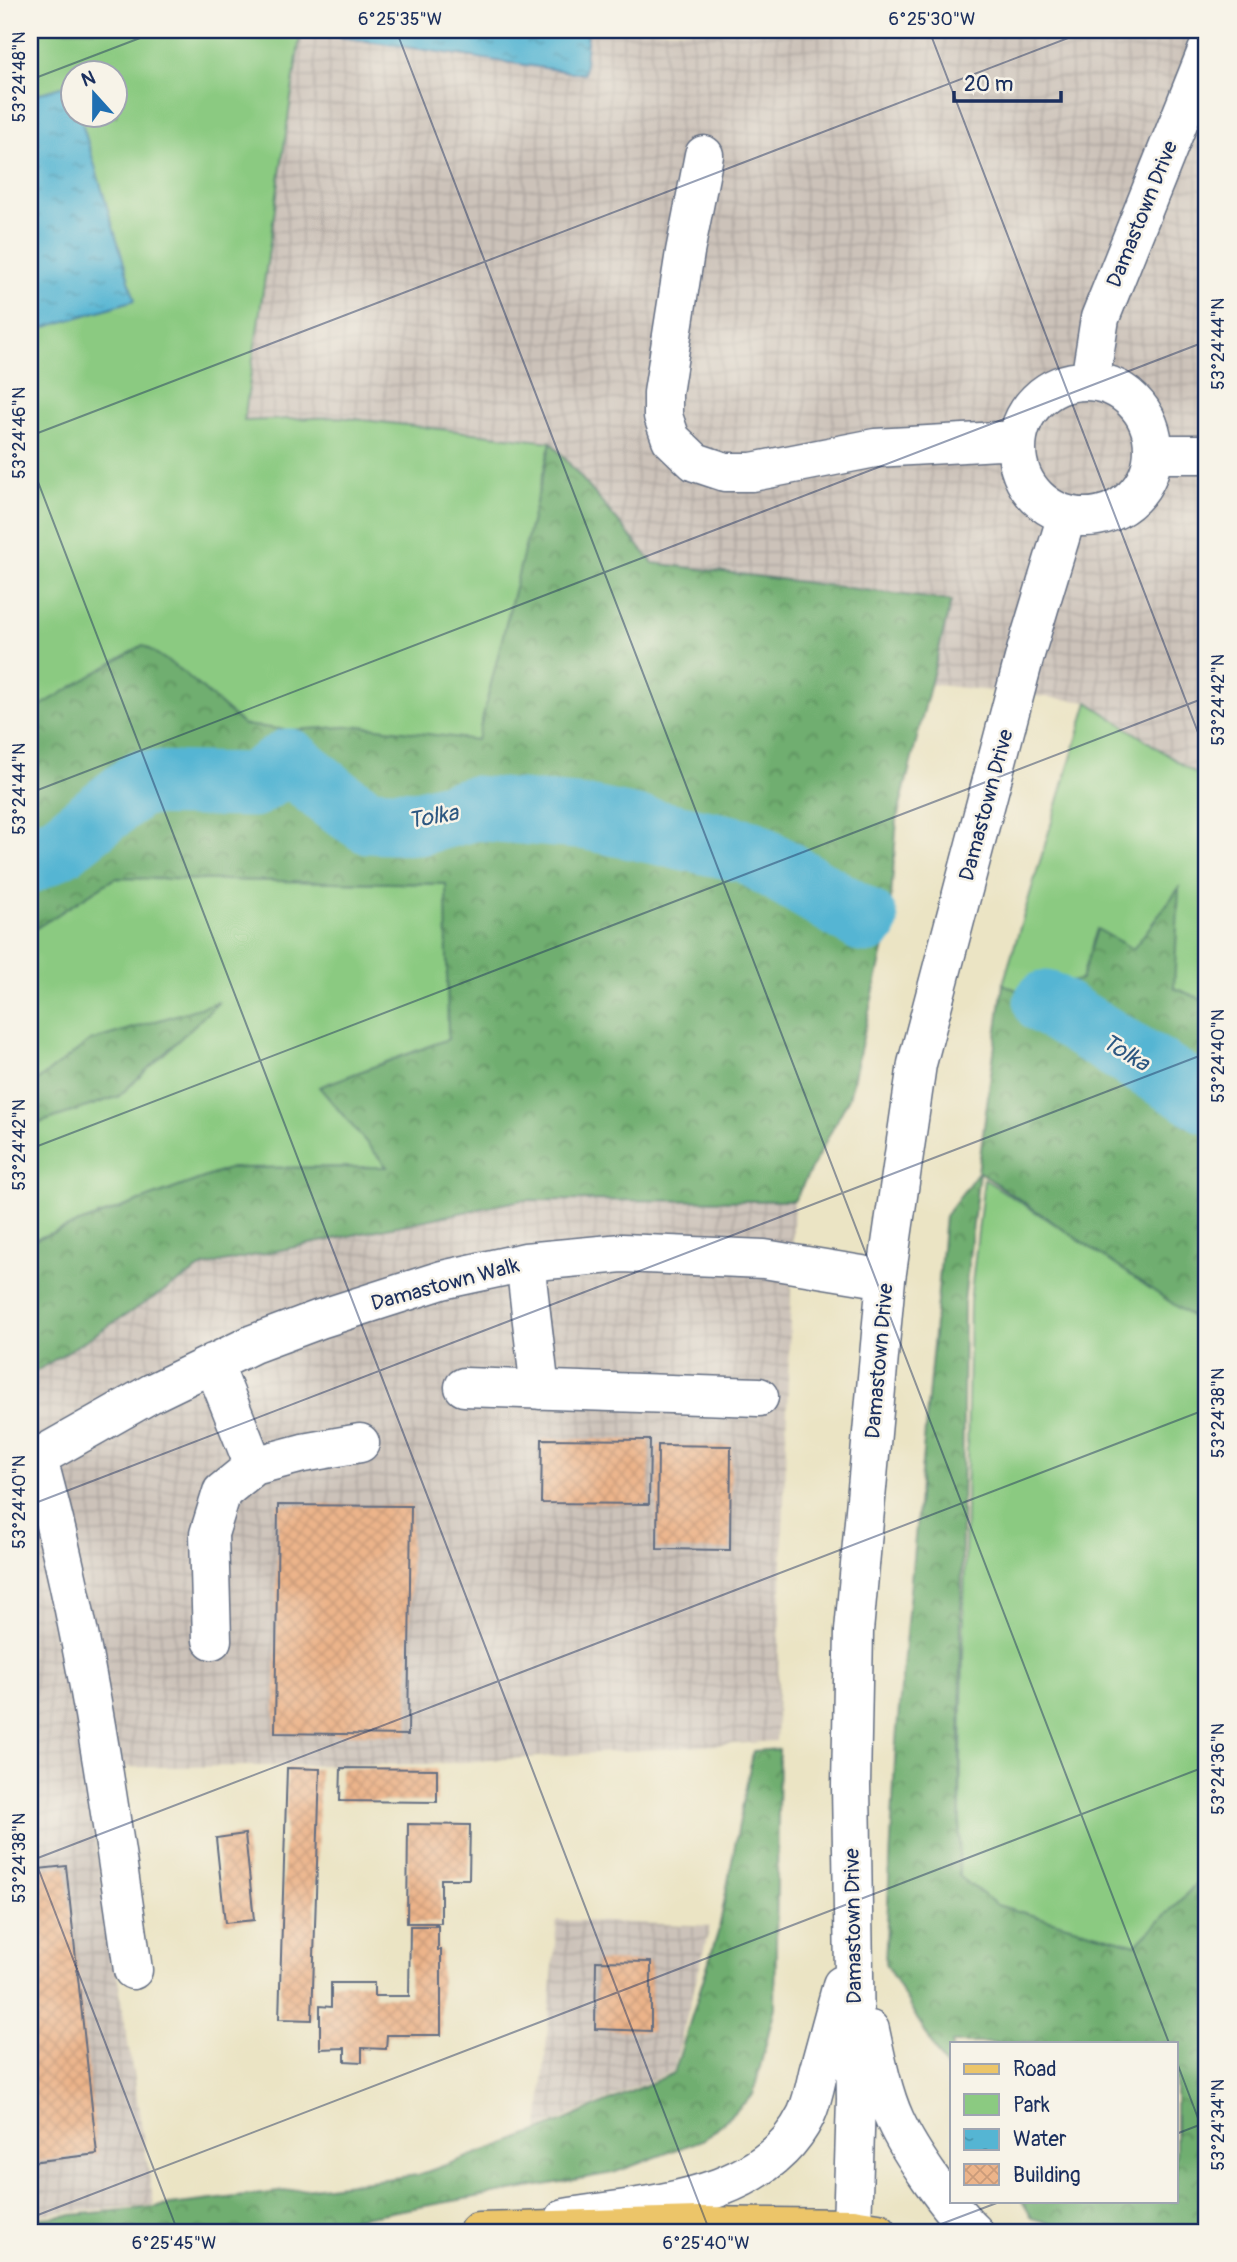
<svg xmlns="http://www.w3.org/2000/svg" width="1237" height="2262" font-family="Pangolin,sans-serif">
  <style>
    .industrial { fill: url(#industrial-grid) }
    .green { fill: #8bca81; stroke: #537c70; stroke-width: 2; fill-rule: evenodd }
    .forest { fill: url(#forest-crowns); stroke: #466e66; stroke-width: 2 }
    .water { fill: url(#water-ripples); stroke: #387298; stroke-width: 2 }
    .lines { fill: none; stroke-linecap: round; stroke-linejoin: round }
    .river { stroke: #55b5d3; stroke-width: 65 }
    .building { fill: url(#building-cross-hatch) }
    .minor-casing { stroke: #646e82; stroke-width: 41 }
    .major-casing { stroke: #646e82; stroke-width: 41 }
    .highway-casing { stroke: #646e82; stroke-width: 41 }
    .minor { stroke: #fff; stroke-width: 38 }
    .major { stroke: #ecc569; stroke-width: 38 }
    .highway { stroke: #ecc569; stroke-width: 38 }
    .ticks { fill: none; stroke: #1b2f5e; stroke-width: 2; stroke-opacity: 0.45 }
    .labels { text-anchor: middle; stroke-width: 5; stroke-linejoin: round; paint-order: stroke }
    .street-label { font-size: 21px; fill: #1b2f5e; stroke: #f7f3e8 }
    .water-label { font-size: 23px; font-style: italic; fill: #2c5781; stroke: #f7f3e8 }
    .neatline { fill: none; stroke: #1b2f5e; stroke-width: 2.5 }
    .ticks-label { font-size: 18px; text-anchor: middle; fill: #1b2f5e }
  </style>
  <defs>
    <pattern id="industrial-grid" width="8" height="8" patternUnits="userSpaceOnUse" patternTransform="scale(1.75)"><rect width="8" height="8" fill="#ccc2b9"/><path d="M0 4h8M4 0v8" fill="none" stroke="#afa7a1"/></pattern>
    <pattern id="forest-crowns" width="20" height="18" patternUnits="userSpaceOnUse" patternTransform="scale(1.75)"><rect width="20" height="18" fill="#70ae6f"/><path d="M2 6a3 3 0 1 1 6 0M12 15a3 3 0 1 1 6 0" fill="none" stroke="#5b8e5e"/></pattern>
    <pattern id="water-ripples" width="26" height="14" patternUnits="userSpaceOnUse" patternTransform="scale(1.75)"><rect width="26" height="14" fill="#55b5d3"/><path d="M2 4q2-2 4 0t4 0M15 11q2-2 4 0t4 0" fill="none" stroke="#4694ae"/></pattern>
    <pattern id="building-cross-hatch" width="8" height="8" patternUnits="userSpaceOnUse" patternTransform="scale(1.75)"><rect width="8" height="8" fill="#ecb48a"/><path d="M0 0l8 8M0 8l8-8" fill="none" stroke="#ca9b7a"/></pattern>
  </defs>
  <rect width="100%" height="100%" fill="#f7f3e8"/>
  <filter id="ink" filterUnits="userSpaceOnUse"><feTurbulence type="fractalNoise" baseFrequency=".0143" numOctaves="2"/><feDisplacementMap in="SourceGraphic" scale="14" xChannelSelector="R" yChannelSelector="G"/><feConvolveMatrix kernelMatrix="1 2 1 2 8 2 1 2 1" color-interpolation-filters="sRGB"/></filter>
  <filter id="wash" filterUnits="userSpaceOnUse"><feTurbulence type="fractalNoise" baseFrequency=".00686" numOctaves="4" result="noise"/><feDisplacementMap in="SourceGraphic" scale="28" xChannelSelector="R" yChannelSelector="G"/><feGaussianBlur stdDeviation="1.57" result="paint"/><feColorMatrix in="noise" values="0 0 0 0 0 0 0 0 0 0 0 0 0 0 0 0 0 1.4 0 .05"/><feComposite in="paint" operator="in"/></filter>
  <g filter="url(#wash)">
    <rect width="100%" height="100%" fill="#ebe4c4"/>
    <path class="industrial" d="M301,30h906v751l-119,-79 -763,-87 -81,-194z
      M522,1200l272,1 -18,540 -343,23 -349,4 70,437 -124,10v-840l174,-109z
      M557,1920l153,6 -37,145 -134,58z"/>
    <path class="green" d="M30,30h271l-57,391 94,-4 213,25 -73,298 -448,76zM74,74h42v42h-42z
      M1088,702l119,79v283l-172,-65 -32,-15z
      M115,878l332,6 1,156 -60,127 -157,1 -201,73v-115l89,-30 -28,-55 -61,45v-154z
      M984,1179l223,142v865l-31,-143 -220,-26 14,-716z"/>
    <path class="forest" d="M551,442l102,121 298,38 -54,218 -8,106 -40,173 -55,103 -272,-1 -318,66 -174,109v-134l201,-73 156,-1 -68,-80 129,-48 -2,-155 -331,-6 -85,54v-220l113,-67 38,25 63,55 45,5 72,-4 116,14z
      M1179,888l-5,100 33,13v326l-228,-155 -15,130 -5,574 38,29 139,40 71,-72v359h-124l-51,-14 -10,-17h154v-158h-224v36l-67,-116 11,-222 49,-525 33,-44 25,-188 32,14 8,-11 38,-7 16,-51 36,20z
      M219,1002l-100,94 -89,30v-40l60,-45z
      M779,1749l-4,258 -22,88 -48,44 -92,34 -336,59h-247v-13l124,-12 264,-32 122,-44 134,-58 45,-144 34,-178z"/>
    <path class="water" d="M320,30h268l-4,44 -264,-40z
      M71,84l2,9 1,23h6l55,184 -105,32v-236z"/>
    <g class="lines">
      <path class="river" d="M30,861l31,-16 79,-62 113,2 36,-24 46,38 33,22 50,2 57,-15 113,10 160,33 118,70
        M1046,1003l161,98"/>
    </g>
    <g id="blocks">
      <path class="building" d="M542,1439l108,1 -1,64 -108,-1z
        M658,1445l73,1 -1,104 -73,-1z
        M278,1505l133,1 -3,229 -133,-2z
        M287,1768l33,1 -8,251 -33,-1z
        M341,1768l96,1v33l-97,-1z
        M30,1798h2l7,71 27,-3 31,288 -67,8z
        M408,1824l62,1 -1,54h-28v44h-34z
        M245,1834l9,86 -29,3 -9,-85z
        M410,1926h28v24h3v85h-54l-1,14 -24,-1v14l-17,-1v-13l-25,1v-43l11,1v-24h43v13h35z
        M596,1961l55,1v69l-56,-2z"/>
    </g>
  </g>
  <g filter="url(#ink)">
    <use href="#blocks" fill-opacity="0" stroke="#646e82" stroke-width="2"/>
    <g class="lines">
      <g class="minor-casing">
        <path id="minor" d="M704,155l-19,97 -22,141v23l8,23 24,23 30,10h27l123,-24 142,-8
          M1090,381l10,-63 107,-267
          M1017 449a68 68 0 1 1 136 0a68 68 0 1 1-136 0Z
          M1154,454h53
          M525,1262l15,128
          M213,1363l41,103
          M464,1387l295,10
          M38,1459c46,167 71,340 95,511
          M30,1462l122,-69 101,-49 67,-25 122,-39 83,-18 97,-9 142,6 122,20
          M212,1640l-3,-106 13,-42 32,-26 49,-13 57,-10
          M870,2030c6,29 13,64 25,90 15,33 54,88 79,112
          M565,2218c83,-14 199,-17 241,-103 6,-13 9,-28 12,-42 8,-29 16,-59 24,-88
          M852,2228l4,-129 -5,-314 3,-154 32,-352 31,-215 109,-413 41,-136"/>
      </g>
      <g class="major-casing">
        <path id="major" d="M478,2232l221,-6 153,2v4"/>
      </g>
      <g class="highway-casing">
        <path id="highway" d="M852,2228l26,4"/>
      </g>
      <use href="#minor" class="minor"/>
      <use href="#major" class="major"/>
      <use href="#highway" class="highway"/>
    </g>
  </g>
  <path class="ticks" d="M396,30l773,2013M929,30l278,726M30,80l131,-50M30,436l1059,-406M30,461l680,1771M30,793l1177,-452M30,1149l1177,-452M30,1505l1177,-452M30,1847l148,385M30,1861l1177,-452M1176,2060l31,82M1176,2134l31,-12M30,2218l1177,-452M920,2232l82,-31"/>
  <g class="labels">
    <g class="street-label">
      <text transform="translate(1142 214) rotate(-68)" y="7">Damastown Drive</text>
      <text transform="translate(986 805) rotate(-75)" y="7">Damastown Drive</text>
      <text transform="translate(445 1284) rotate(-15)" y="7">Damastown Walk</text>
      <text transform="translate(879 1361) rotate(-85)" y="7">Damastown Drive</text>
      <text transform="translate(853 1926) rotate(-91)" y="7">Damastown Drive</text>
    </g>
    <g class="water-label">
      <text transform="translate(433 816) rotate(-10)" y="8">Tolka</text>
      <text transform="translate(1126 1052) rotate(31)" y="8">Tolka</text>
    </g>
  </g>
  <rect width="1237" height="2262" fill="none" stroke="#f7f3e8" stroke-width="77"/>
  <rect x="950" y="2042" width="228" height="161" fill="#f7f3e8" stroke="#9fa5b1" stroke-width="2"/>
  <rect x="964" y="2064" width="35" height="10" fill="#ecc569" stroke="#9fa5b1" stroke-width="2"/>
  <text x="1013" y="2076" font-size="21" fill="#1b2f5e">Road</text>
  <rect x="964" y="2094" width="35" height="21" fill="#8bca81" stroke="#9fa5b1" stroke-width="2"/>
  <text x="1013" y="2112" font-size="21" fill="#1b2f5e">Park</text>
  <rect x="964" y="2129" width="35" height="21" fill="url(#water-ripples)" stroke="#9fa5b1" stroke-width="2"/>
  <text x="1013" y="2146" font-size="21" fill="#1b2f5e">Water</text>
  <rect x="964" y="2164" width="35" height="21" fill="url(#building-cross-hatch)" stroke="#9fa5b1" stroke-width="2"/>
  <text x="1013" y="2182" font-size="21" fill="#1b2f5e">Building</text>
  <g transform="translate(94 94) rotate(339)"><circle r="33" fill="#f7f3e8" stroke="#9fa5b1" stroke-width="2"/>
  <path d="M0-5L12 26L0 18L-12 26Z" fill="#1f6fb2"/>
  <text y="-10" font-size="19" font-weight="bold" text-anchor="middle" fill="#1b2f5e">N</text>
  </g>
  <path d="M954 91v10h107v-10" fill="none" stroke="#1b2f5e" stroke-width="3.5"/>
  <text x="964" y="91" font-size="21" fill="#1b2f5e" stroke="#f7f3e8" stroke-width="5" paint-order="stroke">20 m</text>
  <rect x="38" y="38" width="1160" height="2186" class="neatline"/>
  <g class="ticks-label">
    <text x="400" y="25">6°25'35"W</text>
    <text x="932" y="25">6°25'30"W</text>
    <text transform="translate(19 77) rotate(-90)" y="6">53°24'48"N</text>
    <text transform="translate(1218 344) rotate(-90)" y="6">53°24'44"N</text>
    <text transform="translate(19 433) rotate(-90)" y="6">53°24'46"N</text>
    <text transform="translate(1218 700) rotate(-90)" y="6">53°24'42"N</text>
    <text transform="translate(19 789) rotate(-90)" y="6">53°24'44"N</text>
    <text transform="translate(1218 1056) rotate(-90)" y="6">53°24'40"N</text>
    <text transform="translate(19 1145) rotate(-90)" y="6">53°24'42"N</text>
    <text transform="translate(1218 1413) rotate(-90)" y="6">53°24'38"N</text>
    <text transform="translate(19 1502) rotate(-90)" y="6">53°24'40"N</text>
    <text transform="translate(1218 1769) rotate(-90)" y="6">53°24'36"N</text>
    <text transform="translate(19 1858) rotate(-90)" y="6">53°24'38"N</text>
    <text transform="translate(1218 2125) rotate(-90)" y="6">53°24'34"N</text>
    <text x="174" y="2249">6°25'45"W</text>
    <text x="706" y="2249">6°25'40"W</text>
  </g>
</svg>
